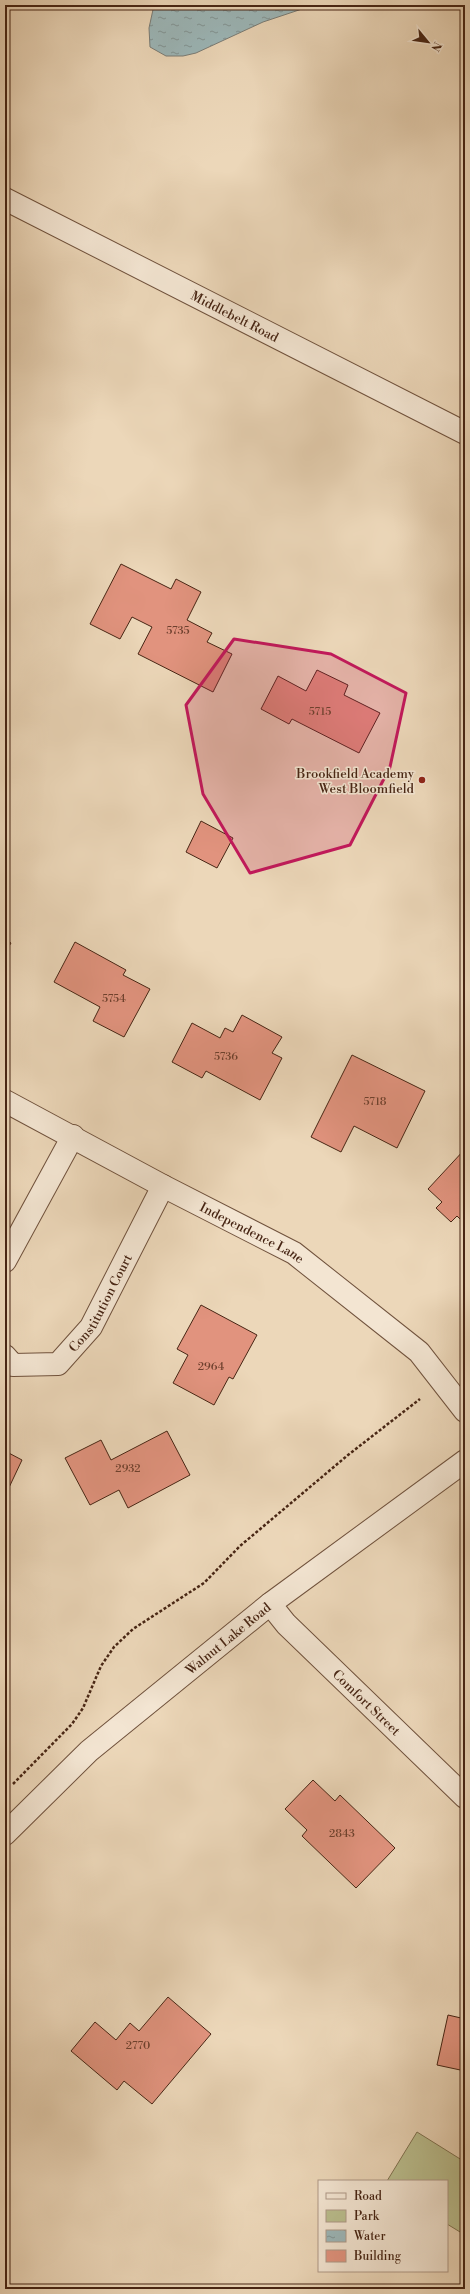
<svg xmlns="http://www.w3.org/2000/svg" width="470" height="2294" font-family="'Libre Bodoni',serif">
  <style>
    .green { fill: #babe8e; stroke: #807251 }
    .water { fill: url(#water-ripples); stroke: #7a7d77 }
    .building { fill: #e1937e; stroke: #472514 }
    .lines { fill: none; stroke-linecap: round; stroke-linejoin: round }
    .minor-casing { stroke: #70523d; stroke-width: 24 }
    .path { stroke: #472514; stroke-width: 2.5; stroke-dasharray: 3 2; stroke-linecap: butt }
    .minor { stroke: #f3e5d2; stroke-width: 22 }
    .marked { fill: #c2185b; fill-opacity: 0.2; stroke: #c2185b; stroke-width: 3; stroke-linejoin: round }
    .poi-dot { fill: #8f2418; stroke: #f3e5d2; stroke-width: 1.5 }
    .labels { text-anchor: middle; stroke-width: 3; stroke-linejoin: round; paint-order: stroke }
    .number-label { font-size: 11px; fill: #6e402e }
    .street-label { font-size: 13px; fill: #472514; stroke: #f3e5d2 }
    .poi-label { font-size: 13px; fill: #472514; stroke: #f3e5d2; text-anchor: end }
  </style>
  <defs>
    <pattern id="water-ripples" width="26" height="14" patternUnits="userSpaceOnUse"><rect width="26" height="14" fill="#9cb7b9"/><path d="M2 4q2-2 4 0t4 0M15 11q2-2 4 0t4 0" fill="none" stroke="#819595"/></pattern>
  </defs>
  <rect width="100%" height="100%" fill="#ecd7b9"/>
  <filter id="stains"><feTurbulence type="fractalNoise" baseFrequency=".005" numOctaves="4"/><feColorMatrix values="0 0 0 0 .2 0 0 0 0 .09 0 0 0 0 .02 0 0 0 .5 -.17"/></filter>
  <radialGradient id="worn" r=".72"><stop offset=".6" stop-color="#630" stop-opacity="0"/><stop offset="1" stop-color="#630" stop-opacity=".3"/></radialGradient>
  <path class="green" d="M417,2132l48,30v73l-18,-11v-43h-60z"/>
  <path class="water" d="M154,5h160l-51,17 -67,31 -13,3h-17l-16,-9 -1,-19z"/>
  <path class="building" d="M121,564l50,25 5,-10 25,13 -14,28 25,13 -5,9 25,12 -19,38 -75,-38 14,-27 -20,-10 -12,22 -30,-15z
    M317,670l31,15 -4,10 36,18 -21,40 -67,-34 -3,5 -28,-15 17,-33 28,15z
    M201,821l32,17 -16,30 -31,-16z
    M5,939l6,4 -6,10z
    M75,942l51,28 -3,5 27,14 -26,48 -31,-16 7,-14 -46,-25z
    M242,1015l40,22 -10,16 10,5 -22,42 -54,-29 -4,7 -30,-16 20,-39 28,15 5,-10 8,4z
    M352,1055l73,36 -28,57 -43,-22 -13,26 -30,-15z
    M465,1149v75l-8,-8 -6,6 -15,-14 6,-6 -14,-13z
    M465,1233v9l-5,-4z
    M201,1305l56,30 -24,44 -4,-2 -15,28 -41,-22 15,-28 -11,-6z
    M167,1431l23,44 -62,33 -9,-18 -29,15 -25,-47 36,-18 10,20z
    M5,1451l17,9 -17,36z
    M465,1663v9l-4,-4z
    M313,1780l22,21 5,-6 55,53 -39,40 -54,-52 5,-6 -22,-21z
    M168,1997l43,37 -59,70 -28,-23 -7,9 -46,-39 24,-29 21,18 14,-17 9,8z
    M465,1998v73l-28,-6 11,-50 13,3z"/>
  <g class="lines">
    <g class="minor-casing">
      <g id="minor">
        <path id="s1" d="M5,199l460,234"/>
        <path id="s2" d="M5,1101l158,85 131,67 125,99 46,59"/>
        <path d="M5,1261l68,-125"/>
        <path id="s3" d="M5,1356l8,9 45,-1 33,-37 72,-141"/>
        <path id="s4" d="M270,1604l16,20 179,173"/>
        <path id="s5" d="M5,1834l84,-83 181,-147 195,-143"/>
      </g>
    </g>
    <path class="path" d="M13,1784l59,-60 11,-16 18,-42 13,-19 19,-18 71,-46 36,-37 108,-91 72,-56"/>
    <use href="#minor" class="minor"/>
  </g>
  <path class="marked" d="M234,639l97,15 75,39 -16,74 -40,78 -100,28 -47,-79 -17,-89z"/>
  <circle class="poi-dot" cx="422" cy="780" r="4"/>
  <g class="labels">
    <g class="number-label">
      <text x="178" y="634">5735</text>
      <text x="320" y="715">5715</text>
      <text x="114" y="1002">5754</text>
      <text x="226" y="1060">5736</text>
      <text x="375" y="1105">5718</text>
      <text x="211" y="1370">2964</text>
      <text x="128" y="1472">2932</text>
      <text x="342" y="1837">2843</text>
      <text x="138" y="2049">2770</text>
    </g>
    <g class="street-label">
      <text dy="5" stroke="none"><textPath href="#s1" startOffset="258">Middlebelt Road</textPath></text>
      <text dy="5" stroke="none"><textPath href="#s2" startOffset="280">Independence Lane</textPath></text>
      <text dy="5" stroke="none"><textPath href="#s3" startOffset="132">Constitution Court</textPath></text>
      <text dy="5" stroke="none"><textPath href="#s5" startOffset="297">Walnut Lake Road</textPath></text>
      <text dy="5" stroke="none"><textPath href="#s4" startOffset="138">Comfort Street</textPath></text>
    </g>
    <g class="poi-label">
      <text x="414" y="778">Brookfield Academy<tspan x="414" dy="15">West Bloomfield</tspan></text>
    </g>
  </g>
  <rect width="470" height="2294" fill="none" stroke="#ecd7b9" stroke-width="20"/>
  <rect x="6" y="6" width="458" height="2282" fill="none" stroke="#472514" stroke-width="2"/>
  <rect x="10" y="10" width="450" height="2274" fill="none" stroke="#472514"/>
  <rect x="318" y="2180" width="130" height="92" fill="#f3e5d2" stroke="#ae9886"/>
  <rect x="326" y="2193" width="20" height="6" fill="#f3e5d2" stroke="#ae9886"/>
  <text x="354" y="2200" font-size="12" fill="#472514">Road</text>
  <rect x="326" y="2210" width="20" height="12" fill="#babe8e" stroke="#ae9886"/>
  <text x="354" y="2220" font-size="12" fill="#472514">Park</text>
  <rect x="326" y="2230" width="20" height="12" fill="url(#water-ripples)" stroke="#ae9886"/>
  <text x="354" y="2240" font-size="12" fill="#472514">Water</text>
  <rect x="326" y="2250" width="20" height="12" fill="#e1937e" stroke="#ae9886"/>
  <text x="354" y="2260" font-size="12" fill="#472514">Building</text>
  <g transform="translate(428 42) rotate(119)" stroke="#f3e5d2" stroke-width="3" paint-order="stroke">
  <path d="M0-3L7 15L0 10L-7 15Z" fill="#472514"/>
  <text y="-6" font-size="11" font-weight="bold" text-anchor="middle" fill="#472514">N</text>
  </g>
  <rect width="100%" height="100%" filter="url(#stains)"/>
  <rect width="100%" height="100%" fill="url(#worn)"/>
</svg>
